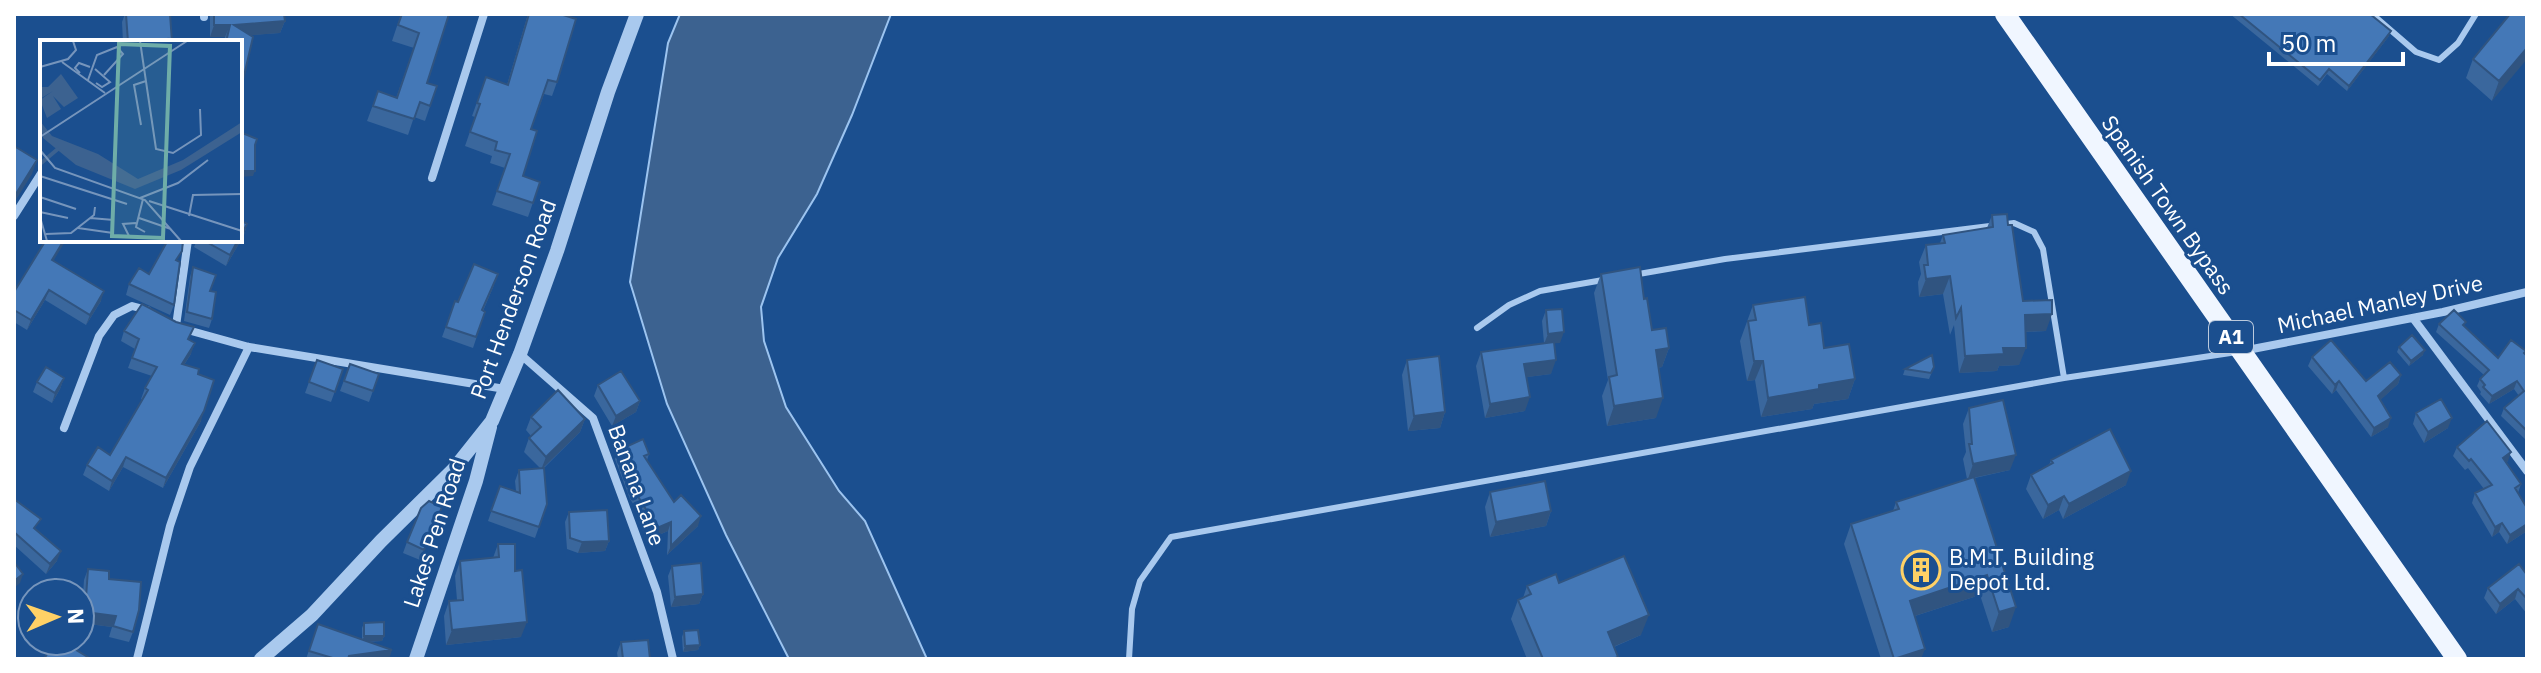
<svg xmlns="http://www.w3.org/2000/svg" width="2541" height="673" font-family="'IBM Plex Sans',sans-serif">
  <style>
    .water { fill: #3c6290; stroke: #9cc4f0; stroke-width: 2 }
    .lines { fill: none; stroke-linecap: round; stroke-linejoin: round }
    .service { stroke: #a9c9ee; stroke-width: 6 }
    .minor { stroke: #a9c9ee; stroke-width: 8 }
    .tertiary { stroke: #a9c9ee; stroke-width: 14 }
    .primary { stroke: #f0f6ff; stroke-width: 20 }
    .wall { fill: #3a679d }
    .shaded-wall { fill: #305480 }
    .building { fill: #4478b7; stroke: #305480; stroke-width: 2 }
    .labels { text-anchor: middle; stroke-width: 6; stroke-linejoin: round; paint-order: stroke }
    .shield { fill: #1b4f8f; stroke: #bbcadd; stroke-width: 2 }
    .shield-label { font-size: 20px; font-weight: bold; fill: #fff }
    .street-label { font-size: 22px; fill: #fff; stroke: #1b4f8f }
    .poi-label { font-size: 22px; fill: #fff; stroke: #1b4f8f; text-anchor: start }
    .inset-river { fill: none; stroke: #3c6290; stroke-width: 4 }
    .inset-road { fill: none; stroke: #7695bc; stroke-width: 2 }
    .view { fill: #6fada8; fill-opacity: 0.15; stroke: #6fada8; stroke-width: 4 }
    .inset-edge { fill: none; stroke: #fff; stroke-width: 4 }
  </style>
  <rect width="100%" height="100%" fill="#1b4f8f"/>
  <path class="water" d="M680,14h211l-39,101 -35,79 -39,64 -17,49 3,34 22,66 53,84 26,30 62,138h-138l-63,-124 -59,-131 -37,-122 38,-239z"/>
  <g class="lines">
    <path class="service" d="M2372,14l44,38 23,8 19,-17 18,-29
      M1633,275l92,-16 289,-36 20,9 9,17 21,129
      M1477,328l32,-23 31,-14 63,-11
      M1129,659l3,-50 8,-28 31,-44 893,-159 173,-26"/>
    <path class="minor" d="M204,17v-3
      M432,178l52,-164
      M14,216l28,-44
      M2413,318l114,153
      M176,326l12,-86
      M184,329l65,18 256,42
      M2242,351l201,-39 84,-20
      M520,354l73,64 64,174 16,67
      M64,428l35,-92 15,-21 18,-9 15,4
      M137,659l33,-133 20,-59 59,-120"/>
    <path class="tertiary" d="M261,659l51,-44 69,-74 72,-71 39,-49 28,-67 37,-103 51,-159 29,-78
      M416,659l60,-178 14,-54"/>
    <path class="primary" d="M2005,14l452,645"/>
  </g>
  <path class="wall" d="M125,14h45l2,28h-49l-1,-20z
    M210,14h74l1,7 -5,12 -29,2 -11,7h-16l1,-5h-15z
    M401,14h48l-22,69 10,3 -12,35 -11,-4 -6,18 -41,-14 11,-30 18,7 18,-50 -22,-7z
    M528,14h32l-3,68 -5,14 -8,-2 -13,35 -8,47 17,6 -12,35 -36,-12 13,-37 -15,-5 2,-7 -27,-10 10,-29 -3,-1 14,-39 21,8z
    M2230,14h140l19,22 -42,55 -20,-17 -9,12z
    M2527,14l-35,87 -26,-23 7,-19z
    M1992,215l16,10 15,76 23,30 -21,1 -6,33 -20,1 -2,5 -38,2 -5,-48 -4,10 -7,-41 -24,3 -1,-15 3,-8 -2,-12 7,-17 14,-2 3,-8 44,-7z
    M247,224l-3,11 -18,31 -32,-19 3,-7h43z
    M54,261l47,40 -15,24 -41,-25 -18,30 -13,-8v-30z
    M178,261l-4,44 -4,10 -44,-20 3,-11 20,-10z
    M193,267l17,24 2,28 -3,9 -25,-7 6,-44z
    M1601,274l43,25 8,31 17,18 -7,19 -4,1 -2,50 -49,8 -5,-30 6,-16 -14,-87z
    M494,285l-11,26 2,1 -12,36 -31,-11 13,-36 3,1z
    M1753,305l56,20 15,23 31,31 -7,20 -34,5 -2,5 -51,8 -6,-37 -8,1 -7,-40z
    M1546,310l14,33h-6l-3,31 -24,3 -2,34 -40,7 -9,-52 5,-14 63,-9 -2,-22z
    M2439,324l25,2 34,32 26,-4 3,2v85l-26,-25 3,-8 15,-12 -5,-7 -25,15 -9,-10 1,-2 -4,-6 3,-7 4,-4 -48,-43z
    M124,331l65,9 2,14 -7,11 14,9 3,47 -38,67 -40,-21 -14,24 -26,-16 4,-10 23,-10 33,-55 -2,-1 4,-11 7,-12 -24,-8 7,-19 -14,-8z
    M2399,347l24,8 -14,11 -12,-14z
    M2312,357l54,24 35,-6 -3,9 -18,16 8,27 -17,10 -35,-47 -4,4 -24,-28z
    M317,360l26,9 -12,33 -26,-9z
    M1407,360l38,52 -5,16 -32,3 -6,-56z
    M350,364l29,10 -10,28 -29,-11z
    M1905,369l27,3 -3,7 -26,-4z
    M64,378l-4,11 -8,14 -19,-11 4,-10z
    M598,385l42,16 -4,11 -24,14 -18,-30z
    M1969,408l41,62 -35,8 34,149 -17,5 -12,-37 -65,21 6,43h-40l-37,-115 7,-20 42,-13 3,-9 71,-23 -4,-20 3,-7 -3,-28z
    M2416,413l32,15 -24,15 -11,-19z
    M531,417l54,2 -5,13 -36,36 3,36 -12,34 -47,-17 12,-35 16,5 -1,-10 4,-11 21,-2 -16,-16 5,-14 2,-2 -5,-6z
    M2457,447l51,14 -2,1 15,22 -3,9 9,15v23l-20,13 -8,-12 -7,5 -20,-34 3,-10 9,-4 -16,-21 -3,2 -12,-14z
    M619,450l30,4 -2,6 27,42 24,24 -31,29 1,-24 -21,9 -8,-18 2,-6 -11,-17 -15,-40z
    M2051,460l75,25 -63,34 -4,-9 -16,9 -17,-30 5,-14 18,-10z
    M1490,492l61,19 -5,15 -56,11 -5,-30z
    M14,499l43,62 -11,13 -32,-29z
    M569,512l40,29 -4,10 -27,2 -11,-4 -2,-27z
    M438,517l-18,43 -17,-7 4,-11z
    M498,544l17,27 6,66 -75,8 -2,-29 5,-15 8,-1 -2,-24 5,-15 33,-3z
    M672,566l31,28 -4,10 -28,3 -3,-31z
    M88,569l21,10 24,53 -4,10 -20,-5 3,-10 -31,-4 3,-43z
    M2527,575v39l-12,-15 -19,15 -12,-16 4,-10z
    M1559,583l82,52 -27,12 3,12h-90l-16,-40 7,-19 5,-2 4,-12z
    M364,623l20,13 -2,5 -15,1 22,17h-83l12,-35 44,16v-12z
    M684,631l16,14 -2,5 -15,2 -1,-15z
    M621,642l29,17h-32l-1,-6z"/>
  <path class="shaded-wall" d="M55,14h41l-42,2z
    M285,21l-5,12 -51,4 5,-12z
    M214,25h16l-5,12h-15z
    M2391,31l-2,5 -42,55 2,-5z
    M167,39l-1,3h-38z
    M2527,48v11l-35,42 7,-20z
    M37,160l-5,14 -18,29v-6z
    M240,171h15l-2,5 -13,1z
    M247,224l-3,11 -18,31 4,-11 8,-15h2v-3z
    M64,240h2l-18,30 4,-10z
    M1950,276l-7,18 -24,3 7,-18z
    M49,290l-4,10 -18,30 4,-10z
    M104,291l-3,10 -15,24 4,-10z
    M2052,314l-6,17 -28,1 7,-17z
    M1564,332l-4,11 -16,1 4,-10z
    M195,343l-4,11 -13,20 4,-10z
    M1669,348l-7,19 -13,2 7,-19z
    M2003,348h23l-7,17 -20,1 -2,5 -38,2 6,-17z
    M2425,350l-2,5 -14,11 2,-5z
    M1556,360l-5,14 -32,4 5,-14z
    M1754,361h9l-8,19 -8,1z
    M2401,375l-3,9 -23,21 3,-9z
    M64,378l-4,11 -8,14 3,-10z
    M1855,379l-7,20 -34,5 -2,5 -51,8 7,-19 51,-13z
    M2339,381l-3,9 -4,4 3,-9z
    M2517,381l-3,8 -25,15 3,-8z
    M1530,397l-5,14 -40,7 5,-14z
    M1663,398l-7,20 -49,8 7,-20z
    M640,401l-4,11 -24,14 4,-10z
    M204,411l-3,10 -38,67 3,-10z
    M1445,412l-5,16 -32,3 6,-15z
    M2391,418l-3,9 -17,10 3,-9z
    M2452,418l-4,10 -24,15 4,-11z
    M585,419l-5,13 -39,38 5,-13z
    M2511,452l-3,9 -8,6 3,-9z
    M2016,455l-6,15 -42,9 5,-15z
    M126,457l-3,10 -14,24 3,-10z
    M2131,471l-5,14 -63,34 6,-15z
    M2064,496l-5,14 -16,9 5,-14z
    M1551,511l-5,15 -56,11 6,-15z
    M701,516l-3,10 -31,29 4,-9z
    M671,522l-3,9 -21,9 3,-9z
    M2502,523l-3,9 -7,5 3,-10z
    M2527,524v7l-20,13 3,-9z
    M609,541l-4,10 -27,2 4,-11z
    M61,551l-4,10 -11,13 4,-10z
    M23,574l-3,9 -6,5v-7z
    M1987,575l-7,20 -78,25 8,-19z
    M2518,589l-3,10 -19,15 4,-10z
    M703,594l-4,10 -28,3 4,-10z
    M2016,607l-7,20 -17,5 7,-20z
    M85,612l31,4 -4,11 -31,-4z
    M1649,615l-8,20 -40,17 7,-20z
    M527,622l-6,15 -75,8 6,-15z
    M364,636h20l-2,5 -20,1z
    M700,645l-2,5 -15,2 2,-6z
    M1925,649l-4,10h-27z
    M392,650l-3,9h-41l1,-3z"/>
  <path class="building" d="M126,14h44l2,28h-8l3,-3 -39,3z
    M214,14h70l1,7 -51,4 19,12 -13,56v-51h-14l4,-17h-16z
    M402,14h47l-22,69 10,3 -7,20 -10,-4 -6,17 -41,-13 5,-15 19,7 22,-65 -21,-8z
    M529,14h31l16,5 -19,63 -9,-2 -17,49 6,2 -14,45 17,6 -7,21 -36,-12 13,-37 -15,-4 2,-8 -27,-10 10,-28 -3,-1 9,-26 22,8z
    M2239,14h131l21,17 -42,55 -20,-17 -9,11z
    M2510,14h17v34l-28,33 -26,-22z
    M240,132l17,7 -2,6v26h-15z
    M14,146l23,14 -23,37z
    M2007,214l1,11h4l11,76 29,-1v14l-27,1 1,33h-23l1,6 -39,2 -4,-48 -5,10 -6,-42 -24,3 -2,-14h4l-2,-20 19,-2 -2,-8 50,-8 -1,-12z
    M240,220l7,4 -7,13z
    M46,240h18l-12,20 52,31 -14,24 -41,-25 -18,30 -17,-10v-18z
    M168,240h15l-1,11 -6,9 4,2 -6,43 -45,-21 10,-16 10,6z
    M203,240h35l-8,15z
    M474,264l24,10 -16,36 3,2 -9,25 -30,-10 9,-26 3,1z
    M193,267l23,8 -6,16 6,1 -4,27 -25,-7z
    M1640,267l4,32 3,-1 5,32 14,-2 3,20 -13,2 7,48 -49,8 -5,-29 8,-2 -16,-101z
    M1805,297l4,28 12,-2 3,25 25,-4 6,35 -36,6v4l-51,9 -5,-37h-9l-6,-40 8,-1 -3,-15z
    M142,304l34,18 18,5 -6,12 7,4 -13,21 17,5 -1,5 16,6 -10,31 -38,67 -40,-21 -14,24 -25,-16 11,-18 12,8 38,-65 -3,-2 12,-21 -25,-9 7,-19 -15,-8z
    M1562,309l2,23 -16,2 -2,-24z
    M2454,310l12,12 -3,3 35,33 13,-18 15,11 -2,2 3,3v14l-1,2 1,1v58l-23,-23 20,-17 -7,-10 -25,15 -9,-9 2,-2 -5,-6 9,-9 -50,-46z
    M2412,335l13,15 -14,11 -12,-14z
    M2331,340l35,41 24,-19 11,13 -23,21 13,22 -17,10 -35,-47 -4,4 -23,-28z
    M1554,342l2,18 -32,4 6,33 -40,7 -9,-52z
    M1932,355l2,12 -3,6 -26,-4z
    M1439,356l6,56 -31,4 -7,-56z
    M317,360l26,9 -8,23 -26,-10z
    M350,364l29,10 -6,17 -29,-10z
    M46,367l18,11 -9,15 -18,-11z
    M621,371l19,30 -24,15 -18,-31z
    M558,390l27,29 -39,38 -17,-19 12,-11 -10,-10z
    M2441,399l11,19 -24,14 -12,-19z
    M2003,400l13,55 -43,9 -4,-20h3l-3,-36z
    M2487,421l24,31 -8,6 18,26 -6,4 12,20v16l-17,11 -8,-12 -7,4 -20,-34 17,-8 -21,-26 -2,2 -12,-14z
    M2110,429l21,42 -62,33 -5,-8 -16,9 -17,-30 22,-12 -2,-3z
    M643,439l6,15 -5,2 30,46 7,-7 20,21 -30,30v-24l-21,9 -8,-18 5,-2 -13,-21 -15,-40z
    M544,468l3,36 -8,23 -48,-16 9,-25 20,7 -1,-23z
    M1974,477l42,130 -17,5 -12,-37 -77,26 15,48 -31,10 -43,-135 48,-15 -3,-7z
    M1545,481l6,30 -55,11 -6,-30z
    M14,499l27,20 -7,9 27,23 -11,13 -36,-32z
    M429,501l13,6 -18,43 -17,-8 14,-34z
    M607,510l2,31 -27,1 -12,-4 -1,-26z
    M498,544h17v27l7,-1 5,52 -75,8 -3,-29 14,-1 -3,-39 39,-4z
    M1624,556l25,59 -41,17 10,25 -5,2h-70l-25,-59 13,-6 -4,-8 29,-12 3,9z
    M14,562l9,12 -9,7z
    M701,563l2,31 -28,3 -3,-31z
    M2519,564l8,11v24l-9,-10 -18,15 -12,-16z
    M88,569l21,2v8l32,3 -2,28 -6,22 -20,-6 3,-10 -31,-4z
    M384,622v14h-20v-13z
    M318,624l74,26 -43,6 -1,3h-12l-27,-8z
    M698,630l2,15 -15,1 -1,-15z
    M648,640l2,19h-27l-2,-17z
    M55,641h6l30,18h-47z"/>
  <defs>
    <g id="building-ring" transform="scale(2)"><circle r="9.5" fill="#1b4f8f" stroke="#ffd166" stroke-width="1.5"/><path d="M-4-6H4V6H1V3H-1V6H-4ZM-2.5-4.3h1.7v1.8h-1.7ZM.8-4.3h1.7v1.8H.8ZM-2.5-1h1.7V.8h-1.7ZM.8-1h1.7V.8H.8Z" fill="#ffd166"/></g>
  </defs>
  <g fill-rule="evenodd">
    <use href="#building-ring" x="1921" y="570"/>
  </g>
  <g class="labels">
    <rect class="shield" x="2209" y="321" width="44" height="32" rx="6"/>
    <g class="shield-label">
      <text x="2231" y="344">A1</text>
    </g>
    <g class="street-label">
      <text transform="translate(2168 205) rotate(55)" y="8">Spanish Town Bypass</text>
      <text transform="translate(513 299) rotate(-70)" y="8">Port Henderson Road</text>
      <text transform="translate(2380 304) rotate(-12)" y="8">Michael Manley Drive</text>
      <text transform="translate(637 485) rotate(70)" y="8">Banana Lane</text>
      <text transform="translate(434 533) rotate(-72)" y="8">Lakes Pen Road</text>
    </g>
    <g class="poi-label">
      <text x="1949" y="565">B.M.T. Building<tspan x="1949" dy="25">Depot Ltd.</tspan></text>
    </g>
  </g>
  <g transform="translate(40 40)">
    <rect width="202" height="202" fill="#1b4f8f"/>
    <path d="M21,34l17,24 -14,9 -11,-11 8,13 -14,9 -7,-18 13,-9 -13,8v-12h8zM0,81l12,15 46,18 40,25 45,-19 59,-38v10l-61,38 -46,19 -59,-24 -33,-27z" fill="#3c6290"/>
    <path class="inset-river" d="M0,124l19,-16"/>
    <path class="inset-road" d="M100,1l16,108 17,4 28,-18 -1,-26M22,22l43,31M0,27l28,-8 8,-9 -3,-9M55,29l15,13 -8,5 -6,-4M40,33l-5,-5 4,-5 11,4M48,40l9,-25 20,-8 6,7 -19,21M101,85l-7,-40 12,-4M0,97l147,-96M0,110l15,18 90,32 36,41M0,136l87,28M0,157l36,12M100,158l38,-15 30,-23M103,159l-7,28 9,5M109,161l93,30M0,172l28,6M149,176l4,-21 49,-1M0,177l7,24M50,178l24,2M99,178l32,11M38,188l35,5M6,194l25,-1 23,-18 1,-8M89,196l-6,-12 13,-1"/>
    <path class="view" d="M79,4l51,2 -7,192 -51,-2z"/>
    <rect width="202" height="202" class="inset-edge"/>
  </g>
  <rect width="2541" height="673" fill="none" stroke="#ffffff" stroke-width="32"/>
  <g transform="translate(56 617) rotate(88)"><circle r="38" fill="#1b4f8f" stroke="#7695bc" stroke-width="2"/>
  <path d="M0-6L14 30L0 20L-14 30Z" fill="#ffd166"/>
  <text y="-12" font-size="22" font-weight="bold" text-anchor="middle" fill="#ffffff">N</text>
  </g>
  <path d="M2269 52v12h134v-12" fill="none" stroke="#ffffff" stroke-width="4"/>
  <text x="2281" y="52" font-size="24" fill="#ffffff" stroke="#1b4f8f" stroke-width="6" paint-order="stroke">50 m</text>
</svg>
